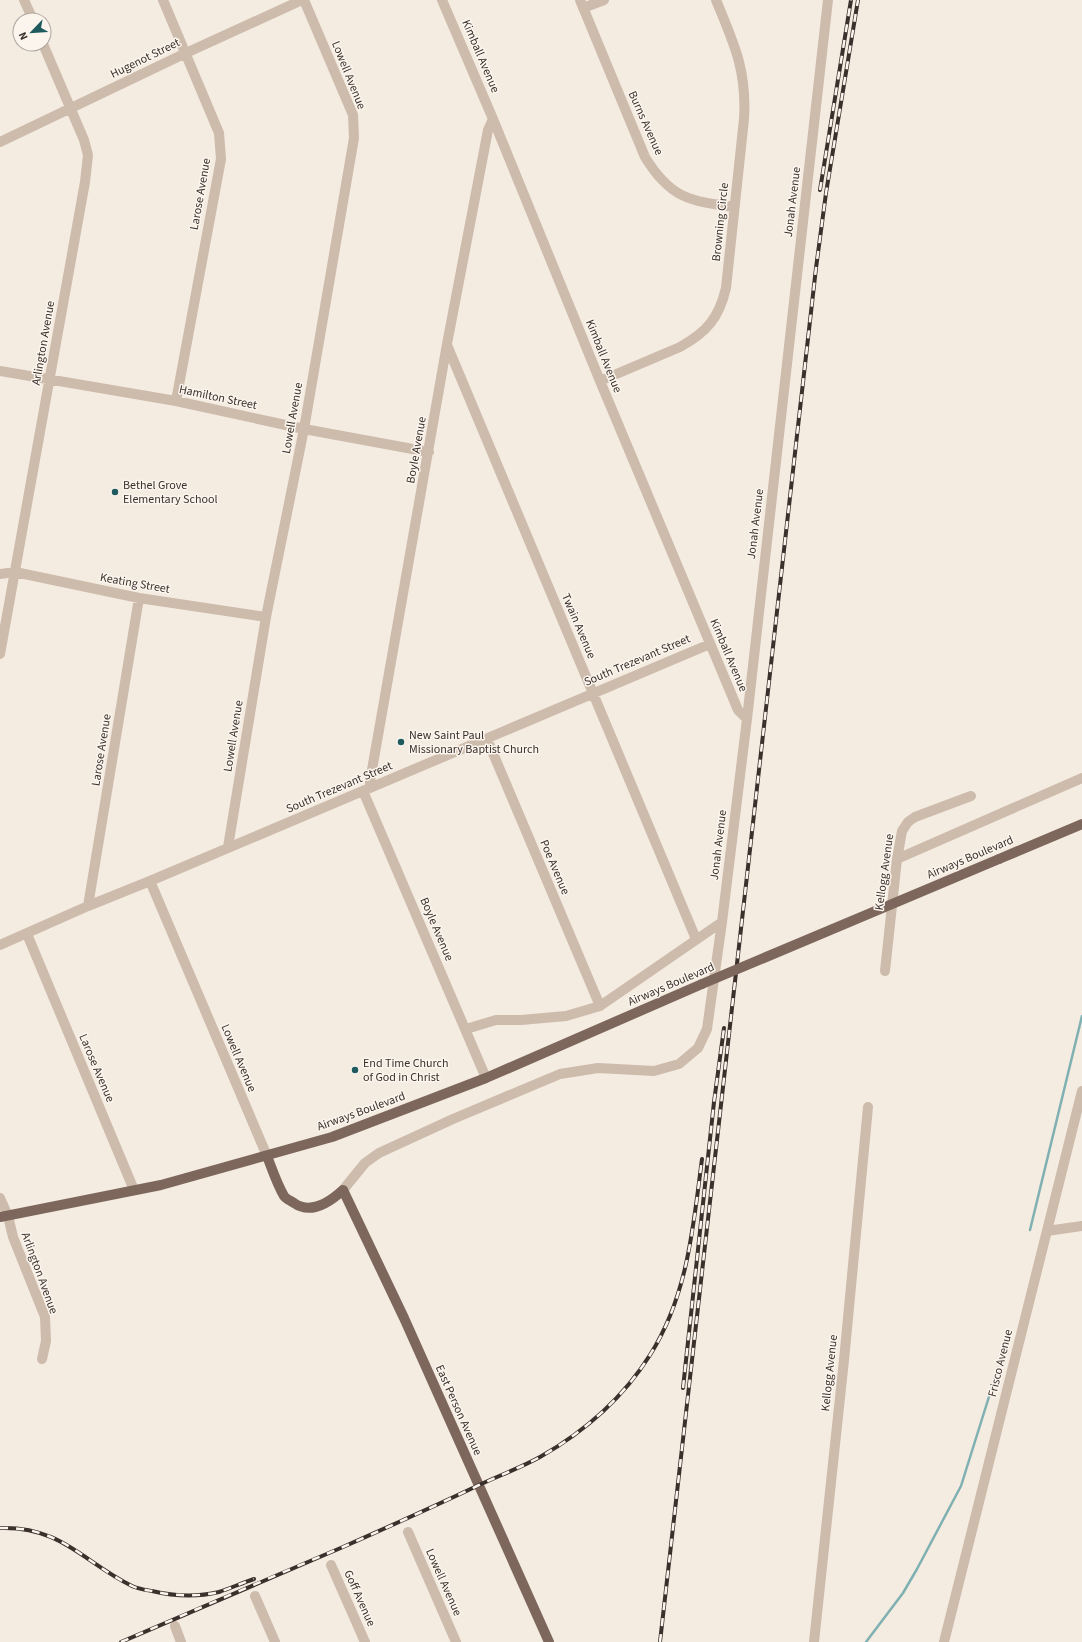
<svg xmlns="http://www.w3.org/2000/svg" width="1082" height="1642" font-family="'Source Sans 3',sans-serif">
  <style>
    .lines { fill: none; stroke-linecap: round; stroke-linejoin: round }
    .stream { stroke: #7fb0b2; stroke-width: 2.5 }
    .minor { stroke: #cdbbac; stroke-width: 10 }
    .major { stroke: #7d675c; stroke-width: 10 }
    .rail-casing { stroke: #3b302b; stroke-width: 4 }
    .rail { stroke: #fbf5ee; stroke-width: 2.5; stroke-dasharray: 8; stroke-linecap: butt }
    .major-bridge { stroke: #7d675c; stroke-width: 10 }
    .poi-dot { fill: #1f5a5e; stroke: #fbf5ee; stroke-width: 1.5 }
    .labels { text-anchor: middle; stroke-width: 3; stroke-linejoin: round; paint-order: stroke }
    .street-label { font-size: 12px; fill: #3b302b; stroke: #fbf5ee }
    .poi-label { font-size: 12px; fill: #3b302b; stroke: #fbf5ee; text-anchor: start }
  </style>
  <rect width="100%" height="100%" fill="#f4ebe1"/>
  <g class="lines">
    <path class="stream" d="M1030,1230l52,-214
      M866,1642l37,-49 14,-24 44,-83 37,-118"/>
    <path class="minor" d="M24,0l9,20
      M163,0l56,133 2,26 -45,242
      M442,0l51,119 107,262 138,329 9,9
      M580,0l65,157c25,41 44,44 89,50
      M583,8l21,-8
      M0,142l186,-89 116,-53
      M447,345l249,594
      M0,371l176,30 128,28 125,23
      M600,381l80,-34c27,-15 39,-29 46,-59l18,-169c3,-49 -10,-75 -28,-119
      M0,574l15,-2 124,26 127,19
      M0,654l85,-472 3,-27 -4,-15 -41,-96
      M487,739l113,267
      M370,788v-7l77,-437 41,-214 5,-11
      M363,791l123,287
      M228,847l38,-230 38,-188 50,-291 -1,-23 -49,-115
      M897,859l185,-81
      M150,881l117,275
      M88,906l51,-308
      M27,934l107,256
      M0,945l88,-39 62,-25 560,-237
      M885,971l12,-112 5,-28 6,-9 7,-5 56,-21
      M466,1029l30,-9h25l45,-4 34,-10 122,-84
      M343,1190l22,-27 14,-10 74,-34 107,-45 38,-6 56,3 25,-7 19,-16 9,-19 15,-107 25,-203 81,-719
      M0,1198l8,18 5,21 32,80 1,24 -4,18
      M1047,1231l35,-5
      M408,1532l48,110
      M331,1565l34,77
      M255,1596l20,46
      M175,1626l6,16
      M814,1642l30,-282 24,-253
      M944,1642l138,-551"/>
    <path class="major" d="M999,859l83,-35
      M267,1156c5,13 10,28 17,40 2,3 7,5 10,7 17,12 36,-1 49,-13l61,128 145,324
      M0,1217l161,-32 171,-48 154,-59 216,-94"/>
    <g class="rail-casing">
      <path id="rail" d="M820,190l31,-190
        M683,1388l31,-286 10,-74
        M0,1528c61,-2 83,34 132,58 6,3 14,4 20,5 21,5 46,6 67,1 12,-4 23,-9 35,-13
        M121,1642c74,-32 148,-64 222,-95 45,-20 90,-40 134,-61 21,-10 43,-18 63,-29 44,-25 83,-59 110,-102 38,-60 43,-128 52,-196
        M660,1642l156,-1374 10,-75 32,-193"/>
    </g>
    <use href="#rail" class="rail"/>
    <path class="major-bridge" d="M702,984l297,-125"/>
  </g>
  <g class="poi-dot">
    <circle cx="115" cy="492" r="4"/>
    <circle cx="401" cy="742" r="4"/>
    <circle cx="355" cy="1070" r="4"/>
  </g>
  <g class="labels">
    <g class="street-label">
      <text transform="translate(481 56) rotate(67)" y="4">Kimball Avenue</text>
      <text transform="translate(145 58) rotate(-26)" y="4">Hugenot Street</text>
      <text transform="translate(349 75) rotate(68)" y="4">Lowell Avenue</text>
      <text transform="translate(646 123) rotate(66)" y="4">Burns Avenue</text>
      <text transform="translate(200 194) rotate(-80)" y="4">Larose Avenue</text>
      <text transform="translate(792 202) rotate(-83)" y="4">Jonah Avenue</text>
      <text transform="translate(720 222) rotate(-84)" y="4">Browning Circle</text>
      <text transform="translate(43 343) rotate(-80)" y="4">Arlington Avenue</text>
      <text transform="translate(604 356) rotate(68)" y="4">Kimball Avenue</text>
      <text transform="translate(218 397) rotate(12)" y="4">Hamilton Street</text>
      <text transform="translate(292 418) rotate(-80)" y="4">Lowell Avenue</text>
      <text transform="translate(416 450) rotate(-80)" y="4">Boyle Avenue</text>
      <text transform="translate(755 524) rotate(-83)" y="4">Jonah Avenue</text>
      <text transform="translate(135 583) rotate(10)" y="4">Keating Street</text>
      <text transform="translate(579 626) rotate(67)" y="4">Twain Avenue</text>
      <text transform="translate(729 655) rotate(67)" y="4">Kimball Avenue</text>
      <text transform="translate(637 660) rotate(-23)" y="4">South Trezevant Street</text>
      <text transform="translate(233 736) rotate(-81)" y="4">Lowell Avenue</text>
      <text transform="translate(101 750) rotate(-81)" y="4">Larose Avenue</text>
      <text transform="translate(339 787) rotate(-23)" y="4">South Trezevant Street</text>
      <text transform="translate(718 845) rotate(-83)" y="4">Jonah Avenue</text>
      <text transform="translate(970 857) rotate(-23)" y="4">Airways Boulevard</text>
      <text transform="translate(555 867) rotate(67)" y="4">Poe Avenue</text>
      <text transform="translate(884 872) rotate(-82)" y="4">Kellogg Avenue</text>
      <text transform="translate(437 929) rotate(67)" y="4">Boyle Avenue</text>
      <text transform="translate(671 984) rotate(-23)" y="4">Airways Boulevard</text>
      <text transform="translate(239 1058) rotate(67)" y="4">Lowell Avenue</text>
      <text transform="translate(97 1068) rotate(67)" y="4">Larose Avenue</text>
      <text transform="translate(361 1111) rotate(-20)" y="4">Airways Boulevard</text>
      <text transform="translate(40 1273) rotate(70)" y="4">Arlington Avenue</text>
      <text transform="translate(1000 1363) rotate(-76)" y="4">Frisco Avenue</text>
      <text transform="translate(829 1373) rotate(-84)" y="4">Kellogg Avenue</text>
      <text transform="translate(459 1410) rotate(66)" y="4">East Person Avenue</text>
      <text transform="translate(444 1582) rotate(66)" y="4">Lowell Avenue</text>
      <text transform="translate(360 1598) rotate(66)" y="4">Goff Avenue</text>
    </g>
    <g class="poi-label">
      <text x="123" y="489">Bethel Grove<tspan x="123" dy="14">Elementary School</tspan></text>
      <text x="409" y="739">New Saint Paul<tspan x="409" dy="14">Missionary Baptist Church</tspan></text>
      <text x="363" y="1067">End Time Church<tspan x="363" dy="14">of God in Christ</tspan></text>
    </g>
  </g>
  <g transform="translate(32 32) rotate(245)"><circle r="19" fill="#fbf5ee" stroke="#aea6a0"/>
  <path d="M0-3L7 15L0 10L-7 15Z" fill="#1f5a5e"/>
  <text y="-6" font-size="11" font-weight="bold" text-anchor="middle" fill="#3b302b">N</text>
  </g>
</svg>
